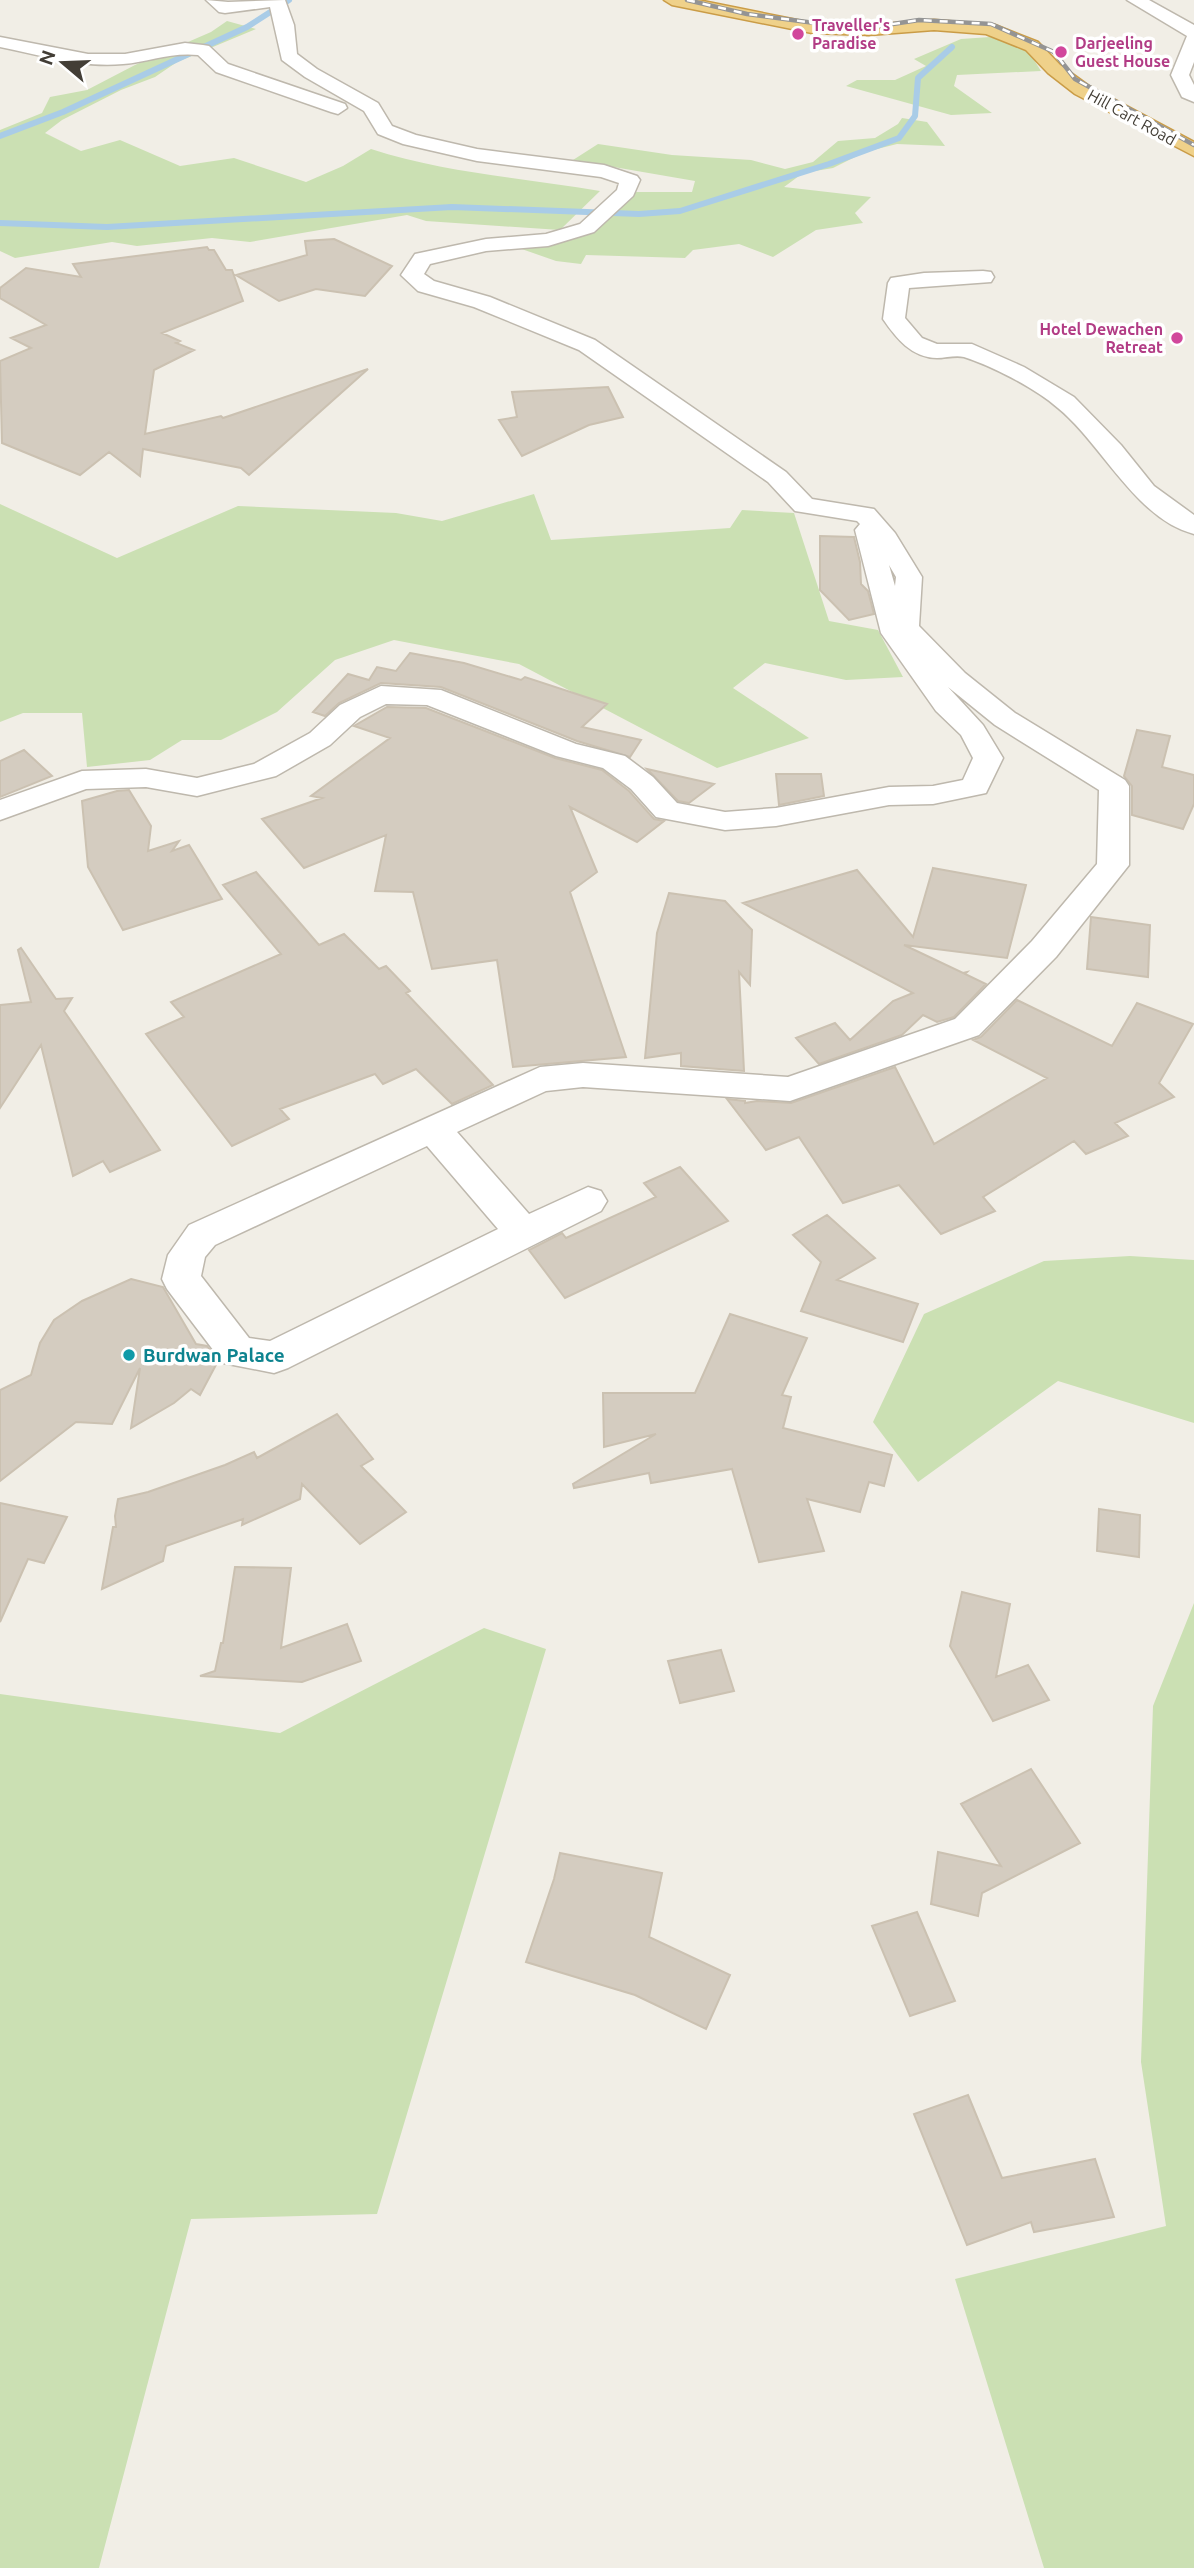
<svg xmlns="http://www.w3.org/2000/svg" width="1194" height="2568" font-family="Ubuntu,sans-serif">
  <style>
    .green { fill: #cbe0b3 }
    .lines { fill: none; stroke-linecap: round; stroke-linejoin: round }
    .stream { stroke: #a9cce7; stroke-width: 6 }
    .building { fill: #d4ccc0; stroke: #cbc1b1; stroke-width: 2 }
    .minor-casing { stroke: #beb8ad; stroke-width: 3 }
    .trunk-casing { stroke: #ca9c47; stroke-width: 3 }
    .minor { fill: #fff; fill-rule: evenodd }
    .trunk { fill: #efd18a; fill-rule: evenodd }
    .rail-casing { stroke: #949494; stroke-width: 4.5 }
    .rail { stroke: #fff; stroke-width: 2.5; stroke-dasharray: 8; stroke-linecap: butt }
    .hotel-dot { fill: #d1479c; stroke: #fff; stroke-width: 2.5 }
    .culture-dot { fill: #0f9aa8; stroke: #fff; stroke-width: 2.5 }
    .labels { text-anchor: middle; stroke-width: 7; stroke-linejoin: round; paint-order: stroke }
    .far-hotel-label { font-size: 16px; font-weight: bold; fill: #b23c85; stroke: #fff; text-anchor: start }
    .far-street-label { font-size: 16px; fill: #433e36; stroke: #fff }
    .culture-label { font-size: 19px; font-weight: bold; fill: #0d838f; stroke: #fff; text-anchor: start }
  </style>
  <rect width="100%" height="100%" fill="#f1eee6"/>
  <path class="green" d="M227,21l29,8 -79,33 -22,15 -34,13 -59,30 -17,13 36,18 39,-11 60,26 54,-8 72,24 37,-16 28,-17c74,24 152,29 229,42l-40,39 -134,-9 -19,-6 -157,27 -38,-4 -75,8 -25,-4 -97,16 -15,-7v-121l42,-17 8,-16 37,-7 48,-25 76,-33z
    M990,37l37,12 14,22 -84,4 -3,11 38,27 -41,2 -105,-29 11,-6h38l31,-14 -12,-7 47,-20z
    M902,118l25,4 18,24 -48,-2 -32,8 -32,16 -30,5 -19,14 87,10 -16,16 8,10 -47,7 -43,27 -34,-13 -46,6 -8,8 -99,-3 -5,9 -25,-3 -40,-14 36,-4 83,-51h57l3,-11 -122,-21 25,-16 74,11 79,5 34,9 28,-7 25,-21 37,-3 23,-14z
    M534,494l17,46 179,-12 12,-18 52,3 35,108 49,9 25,47 -57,3 -81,-17 -32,25 76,50 -92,30 -198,-104 -125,-24 -59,20 -58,52 -56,28h-39l-32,20 -63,7 -5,-54h-59l-23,9v-218l117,54 121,-52 158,7 46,8z
    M1130,1256l64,4v163l-136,-42 -140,101 -45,-60 51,-108 120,-53z
    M1194,1603v965h-150l-89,-289 211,-53 -25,-164 12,-356z
    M484,1628l62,21 -169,565 -186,5 -92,349h-99v-874l280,39z"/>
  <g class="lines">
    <path class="stream" d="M0,136l63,-24 184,-85 42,-27
      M0,223l107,4 345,-20 187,7 41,-3 149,-47 70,-26 16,-22 3,-38 34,-31"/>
  </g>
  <path class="building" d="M334,239l58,27 -27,30 -49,-7 -37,12 -43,-26 71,-20 -2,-14z
    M207,247l2,3h5l12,20h6l11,31 -81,32 18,8 -4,2 18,7 -40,20 -9,64 76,-18 2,2 145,-49 -119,106 -8,-7 -98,-19 -3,27 -31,-24 -29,23 -78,-32 -2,-82 31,-13 -20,-10 35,-13 -46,-27v-10l26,-20 55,9 -8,-13z
    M608,387l15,30 -34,8 -67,31 -23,-36 18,-3 -5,-25z
    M820,536l34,1 6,25 1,22 7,7 6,23 -25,6 -29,-30z
    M410,653l54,10 57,17 4,-3 82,27 -25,23 59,13 -11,17 -53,-16 -136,-54 -60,-4 -42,20 -14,13 -12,-4 35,-38 21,6 8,-13 19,4z
    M387,707l39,1 129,50 47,12 27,21 25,28 10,2 -27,21 -67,-35 27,65 -27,20 56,165 -113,10 -16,-107 -65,9 -19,-77 -38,-1 11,-56 -82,33 -42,-49 60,-21 -11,-2 79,-58 -36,-12z
    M1137,730l33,6 -8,31 32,8v29l-11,25 -51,-14v-29l-8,-10z
    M24,750l28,26 -52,21v-36z
    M647,769l67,15 -25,19 -11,-2z
    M776,774h45l3,22 -45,9z
    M129,790l22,36 -3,25 31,-10 -7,10 17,-6 33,54 -99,31 -35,-63 -6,-66 35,-10z
    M933,868l93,17 -19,73 -103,-13 59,28 4,-1 -2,2 21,10 -32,33 -17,5 -14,-7 -21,20 -83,29 -23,-26 39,-15 15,17 43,-39 20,-8 -170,-90 114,-33 56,67z
    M256,872l63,73 25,-11 35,35 7,-3 24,25 -4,2 87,92 -41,19 -36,-35 -33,15 -8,-10 -95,35 9,10 -57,27 -86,-112 38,-17 -13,-15 110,-48 -58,-69z
    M669,893l56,8 27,29 -2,55 -11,-13 5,99 -63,-5v-13l-36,5 12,-125z
    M1091,917l59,8 -2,52 -61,-8z
    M21,948l35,51 16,-1 -8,13 96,139 -50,22 -7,-11 -30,15 -32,-131 -41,63v-103l31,-3 -13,-52z
    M1017,1000l95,46 25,-43 56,21 -34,59 15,14 -59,26 13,13 -42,18 -12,-13 -91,56 12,14 -54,23 -42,-49 -56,18 -44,-66 -33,13 -39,-51 18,2v2l12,-2 34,2 104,-36 39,77 113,-66 -74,-38 8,-3z
    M680,1167l48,54 -163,77 -36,-48 33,-17 4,5 90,-41 -12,-14z
    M827,1215l48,43 -38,22 81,24 -15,38 -102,-31 20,-49 -28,-27z
    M131,1279l32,8 33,57 11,2 11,15 -18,34 -9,-6 -17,14 -43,25 9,-60 -28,56 -36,-2 -76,59v-91l31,-15 9,-32 14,-23 28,-19z
    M730,1314l77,24 -25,57 9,2 -8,31 109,27 -8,31 -15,-4 -9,30 -53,-13 17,52 -65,11 -27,-93 -81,14 -2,-10 -75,15 -1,-4 83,-50 -52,13 -1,-54h92z
    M337,1414l36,45 -12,7 45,46 -46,32 -58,-60 -2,15 -58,26 1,-6 -77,27 -3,15 -61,28 11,-62h3l-1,-11 3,-17 30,-7 77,-27 29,-13 3,6z
    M0,1503l67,14 -23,46 -16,-4 -28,63z
    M1099,1509l41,6 -1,42 -42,-6z
    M235,1567l56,1 -10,80 66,-24 14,37 -59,21 -102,-6 15,-5 6,-28h2z
    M962,1592l48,12 -14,73 32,-12 21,35 -56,21 -43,-75z
    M721,1650l13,41 -54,12 -12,-42z
    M1031,1769l49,74 -98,50 -4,23 -47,-12 7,-52 63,14 -40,-62z
    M560,1853l102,20 -13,64 81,38 -24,54 -71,-34 -109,-33 28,-83z
    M917,1912l38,89 -45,15 -38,-90z
    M968,2095l34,83 93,-19 19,58 -80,15 -3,-10 -64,23 -53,-131z"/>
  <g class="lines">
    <g class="minor-casing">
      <path id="minor" d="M206,0l22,2 57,-2 9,25 3,29 20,15 61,34 14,23 24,9 61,14 127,16 33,11 3,4 -7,16 -39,36 -46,14 -62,5 -56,13 -6,10 10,7 56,16 105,43 191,132 26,27 62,10 21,24 27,44 -3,49 46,47 50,40 110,67 4,6v79l-73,92 -77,78 -189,66 -207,-14 -37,4 -89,41 72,82 59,-27 13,4 6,10 -6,10 -313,157 -14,5 -51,-10 -56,-74 -5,-10 6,-24 21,-30 351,-158 43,-4 205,14 167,-58 77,-78 65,-77 2,-74 -104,-65 -47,-38 35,38 20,33 -17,35 -53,11 -44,1 -113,21 -51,4 -69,-13 -25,-28 -28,-21 -47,-12 -129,-51 -41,-1 -26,13 -30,28 -54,31 -79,20 -51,-9 -60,2 -86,31v-20l82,-29 64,-2 51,9 57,-14 56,-31 30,-28 41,-19 60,4 135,54 49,12 28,21 24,26 48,9 51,-4 113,-21 44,-1 30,-6 10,-22 -12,-23 -25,-24 -55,-78 -26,-103 5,-6 -3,-3 -62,-10 -27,-29 -189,-132 -105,-43 -56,-16 -17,-16 14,-21 71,-15 60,-5 34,-10 37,-34 2,-7 -18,-6 -124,-16 -74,-17 -25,-10 -14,-23 -59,-34 -23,-17 -12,-53 -45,6 -6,-1zM889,565l7,12 -1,9zM427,1146l71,83 -228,112 -21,-3 -48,-62 4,-19 10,-12z
        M1127,0h22l45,25v37l-5,13 5,10v17l-12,-5 -11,-22 16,-39z
        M0,37l88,17h37l60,-11 18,2 6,1 19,18 117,40 2,4 -9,6 -7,-2 -115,-40 -18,-17c-27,-3 -49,7 -75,9 -41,4 -83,-9 -123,-17z
        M983,271l8,1 3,5 -3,5 -82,6 -4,30 17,20 15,6h35l52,23 50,30 47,48 33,41 40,29v19c-58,-15 -92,-90 -136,-126 -23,-20 -66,-42 -94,-51 -9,-2 -18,1 -27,1 -25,0 -41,-20 -54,-39l5,-36 3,-5 33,-5z"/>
    </g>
    <g class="trunk-casing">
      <path id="trunk" d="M664,0h34l114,23 57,2 65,-5 61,5 43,17 22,23 29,21 105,56v14l-119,-62 -27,-21 -22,-23 -40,-16 -52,-4 -65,5 -57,-2 -140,-28z"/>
    </g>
    <use href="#minor" class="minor"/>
    <use href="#trunk" class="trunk"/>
    <g class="rail-casing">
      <path id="rail" d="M687,0l60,14 113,15 59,-9 72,4 63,28 21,27 119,66"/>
    </g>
    <use href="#rail" class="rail"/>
  </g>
  <g class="hotel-dot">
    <circle cx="798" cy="34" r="7"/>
    <circle cx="1061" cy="52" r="7"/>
    <circle cx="1177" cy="338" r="7"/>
  </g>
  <circle class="culture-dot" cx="129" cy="1355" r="7"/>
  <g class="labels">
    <g class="far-hotel-label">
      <text x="812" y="31">Traveller's<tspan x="812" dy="18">Paradise</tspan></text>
      <text x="1075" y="49">Darjeeling<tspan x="1075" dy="18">Guest House</tspan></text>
      <text x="1163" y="335" text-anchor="end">Hotel Dewachen<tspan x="1163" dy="18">Retreat</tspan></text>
    </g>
    <g class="far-street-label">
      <text transform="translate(1132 117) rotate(29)" y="6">Hill Cart Road</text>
    </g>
    <g class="culture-label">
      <text x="143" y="1362">Burdwan Palace</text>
    </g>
  </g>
  <g transform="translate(63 63) rotate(289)" stroke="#ffffff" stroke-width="5" paint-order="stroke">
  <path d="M0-5L12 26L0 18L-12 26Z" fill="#433e36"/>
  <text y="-10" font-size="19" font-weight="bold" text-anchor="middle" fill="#433e36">N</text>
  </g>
</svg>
